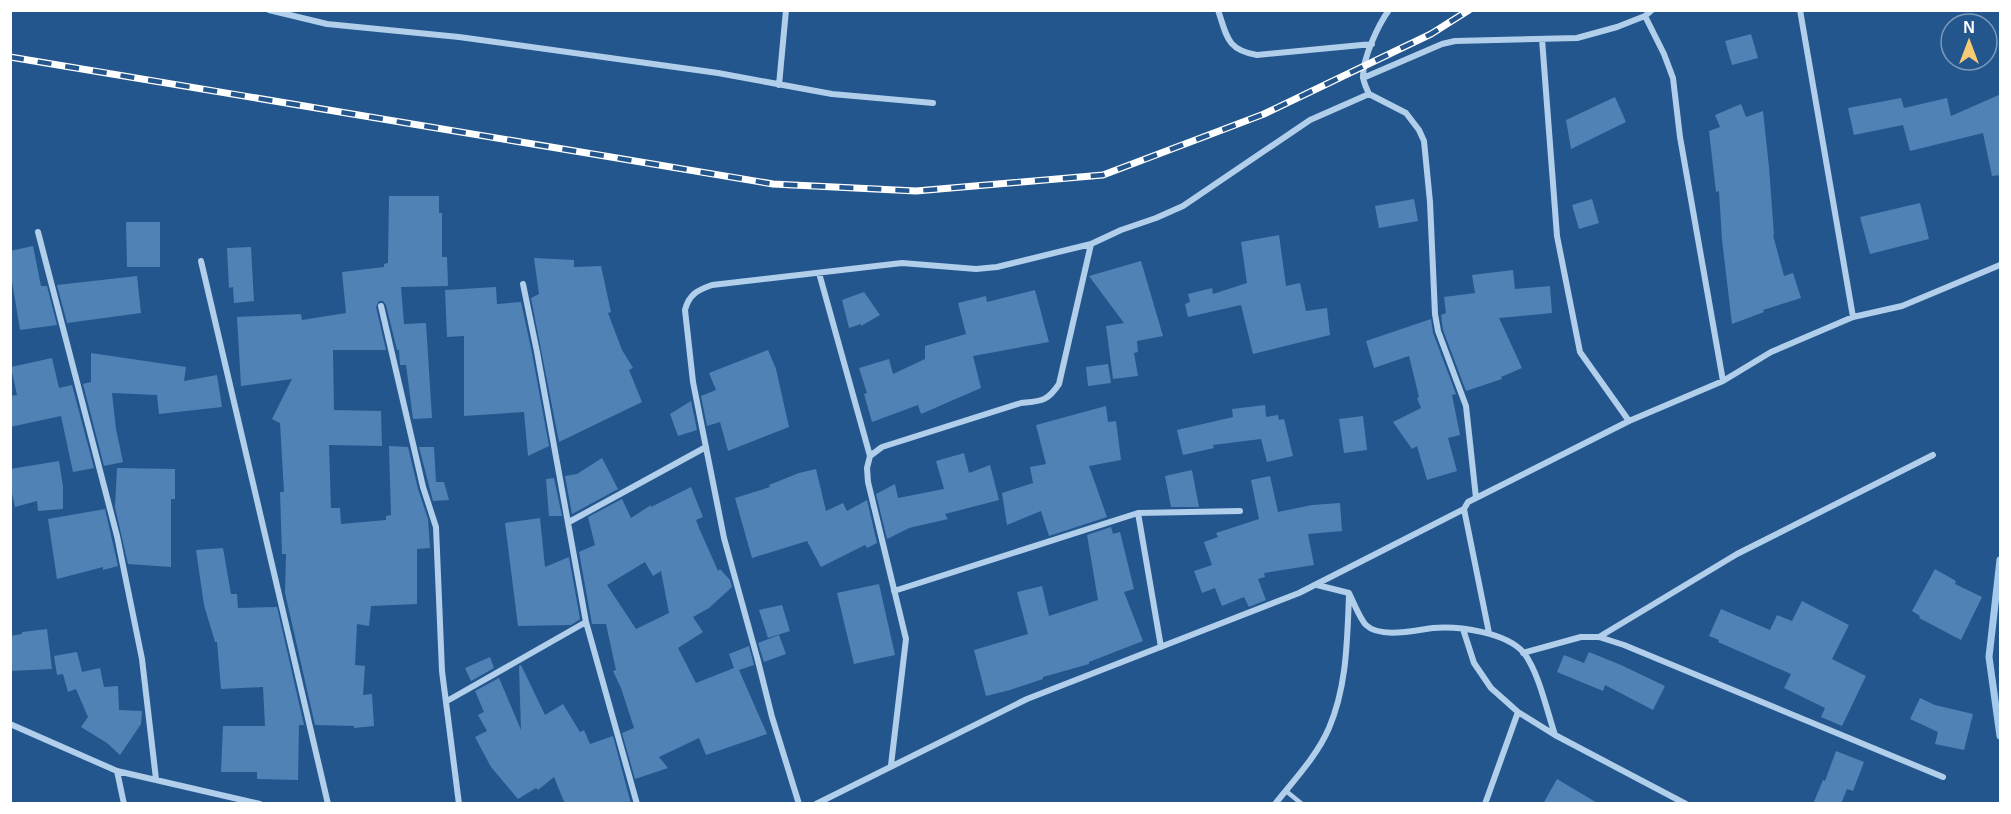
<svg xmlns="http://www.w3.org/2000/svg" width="2011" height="814" font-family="Helvetica,sans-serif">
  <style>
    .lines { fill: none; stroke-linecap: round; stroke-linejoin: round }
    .stream { stroke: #a5caec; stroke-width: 7 }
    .building { fill: #5082b6; fill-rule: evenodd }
    .lane { stroke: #b1ceeb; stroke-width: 4.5 }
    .street { stroke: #b1ceeb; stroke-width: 6 }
    .rail-casing { stroke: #fff; stroke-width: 7 }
    .rail { stroke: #23568d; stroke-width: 4.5; stroke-dasharray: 14; stroke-linecap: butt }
  </style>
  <rect width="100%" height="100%" fill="#23568d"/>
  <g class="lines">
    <path class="stream" d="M2000,560l-11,97 11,79"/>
  </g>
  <path class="building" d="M1751,34l7,24 -26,7 -7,-24z
    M2001,94v81l-9,1 -9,-43 -73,18 -7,-26 -49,10 -6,-27 53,-10 3,10 43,-10 4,18z
    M1615,97l11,25 -55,27 -5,-29z
    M1741,104l5,13 17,-6 6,56 5,68h-1l11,41 9,-3 8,25 -38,12 1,2 -32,12 -10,-84 -3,-49 -3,1 -7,-61 11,-4 -5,-12z
    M389,196h50v17h3v44h5l1,29 -47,1 3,37 22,-1 6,95 -19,1 -7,-54h-6l-1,-15h-2l-11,-45 -3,-4h-4l-3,6 10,43h-53l1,60 47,1 1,35 -53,-1 2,63h9l1,16 45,-4v-4l5,-1 -2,-69 19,1 10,42 10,30 2,29 -13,1v55l-46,2 -2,20 -12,-2 -2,41 10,1 -2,29 9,-1 2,32 -20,2v-2l-39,-1 -30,-132 1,-39h-4l-2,-62h4l-4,-69 -8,-4 20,-40 -51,7 -4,-69 64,-3 1,6 44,-7 -4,-41 42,-5v-3l4,-1z
    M1414,199l4,22 -39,7 -4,-22z
    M1592,199l7,24 -20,6 -7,-24z
    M1920,203l9,36 -59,15 -10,-37z
    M126,222h34v45h-33z
    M1279,235l7,51 14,-3 6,28 21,-3 3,27 -77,19 -12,-49 -53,12 -3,-13 5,-2 -2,-8 24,-6 1,6 34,-11 -6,-41z
    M33,246l8,40h6l10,39 -37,5 -8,-49 -2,1v-31z
    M251,247l3,54 -20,2 -1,-16 -4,1 -2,-40z
    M534,258l40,2v7l27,-1 10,46 -3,1 14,37 11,18 -4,2 13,32 -83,40 -28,-144 8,-4z
    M1141,261l22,75 -26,5 1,11 -4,1 4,23 -25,3 -7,-53 18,-3 -35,-47z
    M1513,270l2,19 35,-3 2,27 -53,5 23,50 -21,9 1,2 -36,12 -23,-61 -2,-15 5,-2 -2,-16 31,-4 -3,-18z
    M137,276l4,37 -74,10 -10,-38z
    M496,287l1,17 24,-2 11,51 17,93 -21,10 -4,-44 -60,4v-80l-17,1 -2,-47z
    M1035,290l14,52 -76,14 8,32 -60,26 -3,-9 -46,17 -8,-28 3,-1 -8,-25 30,-9 4,15 32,-15v-13l41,-12 -8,-31 28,-7 1,6z
    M864,292l16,23 -19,11v-2l-12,4 -7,-28z
    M1431,319l2,14 23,61 -4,1 8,40 -12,3 9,33 -30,9 -10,-34 -5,3 -19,-27 28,-14 -4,-10 2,-1 -10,-41 -35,12 -8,-27z
    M768,350l8,19 13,58 -61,24 -8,-29 -13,4 -6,-30 15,-6 -7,-17z
    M91,353l95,14 -2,14 33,-6 5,32 -63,7 -2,-19 -45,-2 4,36 7,33 -19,4 -21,-82 8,-2z
    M52,358l7,30 13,-3 22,83 -21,4 -12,-56 -51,11v-31l7,-1 -6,-28z
    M1108,364l3,19 -23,3 -2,-19z
    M691,401l6,29 -19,6 -8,-22z
    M1265,405l1,12 12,-2 1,5 5,-1 9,37 -26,6 -6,-23 -48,6 1,3 -31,7 -6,-25 56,-13 -1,-8z
    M1106,406l2,16 8,-1 5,39 -32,6 18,51 -58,19 -8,-25 -34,14 -5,-32 31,-10 -3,-16 16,-3 -10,-39z
    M1363,416l4,34 -23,3 -5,-34z
    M419,447h15l2,35h8l5,18 -16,1z
    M964,453l5,20 21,-8 9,35 -54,14 3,5 -39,9 -22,11 -11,-45 19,-10 3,14 46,-9 -8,-28z
    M602,458l16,31 -46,25 -7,-38 12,-2z
    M59,461l4,26v22l-25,2 -1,-10 -22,6 -5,-23v-15z
    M117,468l58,1v30h-4v68l-43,-3 -13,-57z
    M816,469l10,42 17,-8 4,8 20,-11 10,43 -10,5 -2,-3 -44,22 -14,-26 -55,17 -17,-60 35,-11 -1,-2 30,-12z
    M1192,470l7,37h-28l-6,-31z
    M1270,476l8,36 34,-7 28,-2 2,28 -34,3 6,31 -50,8 1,4 -7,2 8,21 -17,7 -5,-10 -22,9 -7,-18 -13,5 -8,-22 18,-6 -8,-23 14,-5 -2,-4 43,-14 -8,-39z
    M554,478l8,38h-13l-3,-37z
    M691,487l12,30 -7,3 3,8 19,43 2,-2 10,11 2,7 -23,21 -16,9 10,15 -25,16 18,35 38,-15 -5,-14 20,-8 5,19 -15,5 28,64 -61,21 -7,-17 -40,19 9,11 -33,11 -13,-46 12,-5 -13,-40 -8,-17 3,-1 -10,-46h-14l-13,-72 16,-7 -7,-28 34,-18 9,19 20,-13v2zM645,562l8,14 8,-5 8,42 -33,16 -29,-44z
    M105,509l13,57 -15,4v-3l-46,12 -9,-60z
    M540,518l5,49 24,-10 11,62 -9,6 -53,1 -13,-103z
    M1111,527l2,7 7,-2 14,57 -10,3 19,49 -54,21v2l-46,13v2l-33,11 -24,6 -12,-46 54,-16 -11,-42 25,-6 7,30 49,-16 -11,-65z
    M223,548l8,46h6l1,14 39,-1 27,118h-5l-1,55 -41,-1v-7h-36l2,-46h42l-2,-39 -42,2 -4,-47h-2l-11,-37 -8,-55z
    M1935,569l21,12 -1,3 27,13 -21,43 -42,-22 1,-2 -8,-5z
    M879,584l16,71 -41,9 -17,-71z
    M1802,601l47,24 -17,34 34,17 -24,50 -21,-9 4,-9 -41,-20 7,-14 -73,-32 1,-2 -10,-4 12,-27 49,21 7,-15 15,6z
    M782,605l8,26 -22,7 -9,-28z
    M47,629l5,40 -42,2v-35l12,-2v-2z
    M779,635l7,19 -22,8 -6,-19z
    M77,652l5,20 18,-4 4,19 14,-1 1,24 23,1 -1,13 -21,31 -13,-12 -26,-16 7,-10 -12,-28 -8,3 -5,-18 -6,1 -3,-19z
    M1589,652l32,13 44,21 -12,24 -48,-25 -2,6 -46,-19 7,-17 20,8z
    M490,657l4,11 -23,13 -6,-13z
    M521,665l24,50 18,-11 17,28 4,-2 6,14 23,-8 18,68h-66l-11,-27 -16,13 -2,-2 -18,11 -27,-32 -16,-30 12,-6 -9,-16 6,-3 -9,-21 24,-13 22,52 -2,-64z
    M1920,698l15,7 38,9 -9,36 -29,-6 3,-12 -28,-13z
    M1836,751l28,11 -11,29 -6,-2 -6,15h-28l10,-24 2,1z
    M1557,779l42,25h-56z"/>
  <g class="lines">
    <path class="lane" d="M1286,791l16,13"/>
    <path class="street" d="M269,10l58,14 132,13 259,36 114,21 101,9
      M1218,10c9,27 9,40 39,45l115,-11
      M1800,10l53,307
      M1645,16l19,38 9,24 7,59 43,244
      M1542,39l15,197 23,116 49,69
      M1363,78l79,-34 13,-3 122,-3 40,-11 28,-11 7,-6
      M779,85l7,-75
      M38,232l79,304 25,123 14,120
      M201,261l127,543
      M819,273l51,183
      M523,284l14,68 49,270 51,182
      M381,306l42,181 13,40 6,144 17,133
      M1476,498l153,-77 94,-40 48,-29 82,-35 49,-11 98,-41
      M1464,509l25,124
      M1138,513l23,134
      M569,522l137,-75
      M1317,585l32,8c4,8 11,26 17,32 14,14 50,5 67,3 26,-2 73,4 91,25 15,20 23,58 31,82
      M894,591l244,-78 102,-2
      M1463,629l11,34 17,25 27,24 37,23 131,69
      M1599,637l138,-83 196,-99
      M1523,653l58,-16h18l25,8 319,132
      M447,701l139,-79
      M10,724l107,47 143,33
      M891,765l15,-126 -38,-157 -1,-14 3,-12 12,-9 139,-44c20,-2 26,-1 38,-19l32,-140
      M117,771l7,33
      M799,804l-27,-87 -14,-56 -34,-123 -31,-156 -8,-72c4,-16 13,-20 27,-25l190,-22 74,6 21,-2 94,-23 30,-14 35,-12 27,-12 127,-86 59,-26c-2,-5 -6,-12 -6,-18 0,-18 15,-51 26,-66
      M816,804l211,-105 272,-106 165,-84 4,-7 8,-4 -10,-92 -28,-75 -3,-17 -5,-112 -6,-61 -5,-11 -13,-17 -37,-19
      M1275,804c19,-24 42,-48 54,-76 18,-42 18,-87 20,-132
      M1485,804l33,-92"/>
    <g class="rail-casing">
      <path id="rail" d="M10,57l763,127 143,7 187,-16 161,-61 167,-80 38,-24"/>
    </g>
    <use href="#rail" class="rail"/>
  </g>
  <rect width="2011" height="814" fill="none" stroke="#ffffff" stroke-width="24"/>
  <g transform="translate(1969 42)"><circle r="28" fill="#23568d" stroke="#7b9abb" stroke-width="1.5"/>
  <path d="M0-4.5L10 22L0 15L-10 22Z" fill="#f7ca74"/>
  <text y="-9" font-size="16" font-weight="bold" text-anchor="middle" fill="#ffffff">N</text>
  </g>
</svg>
